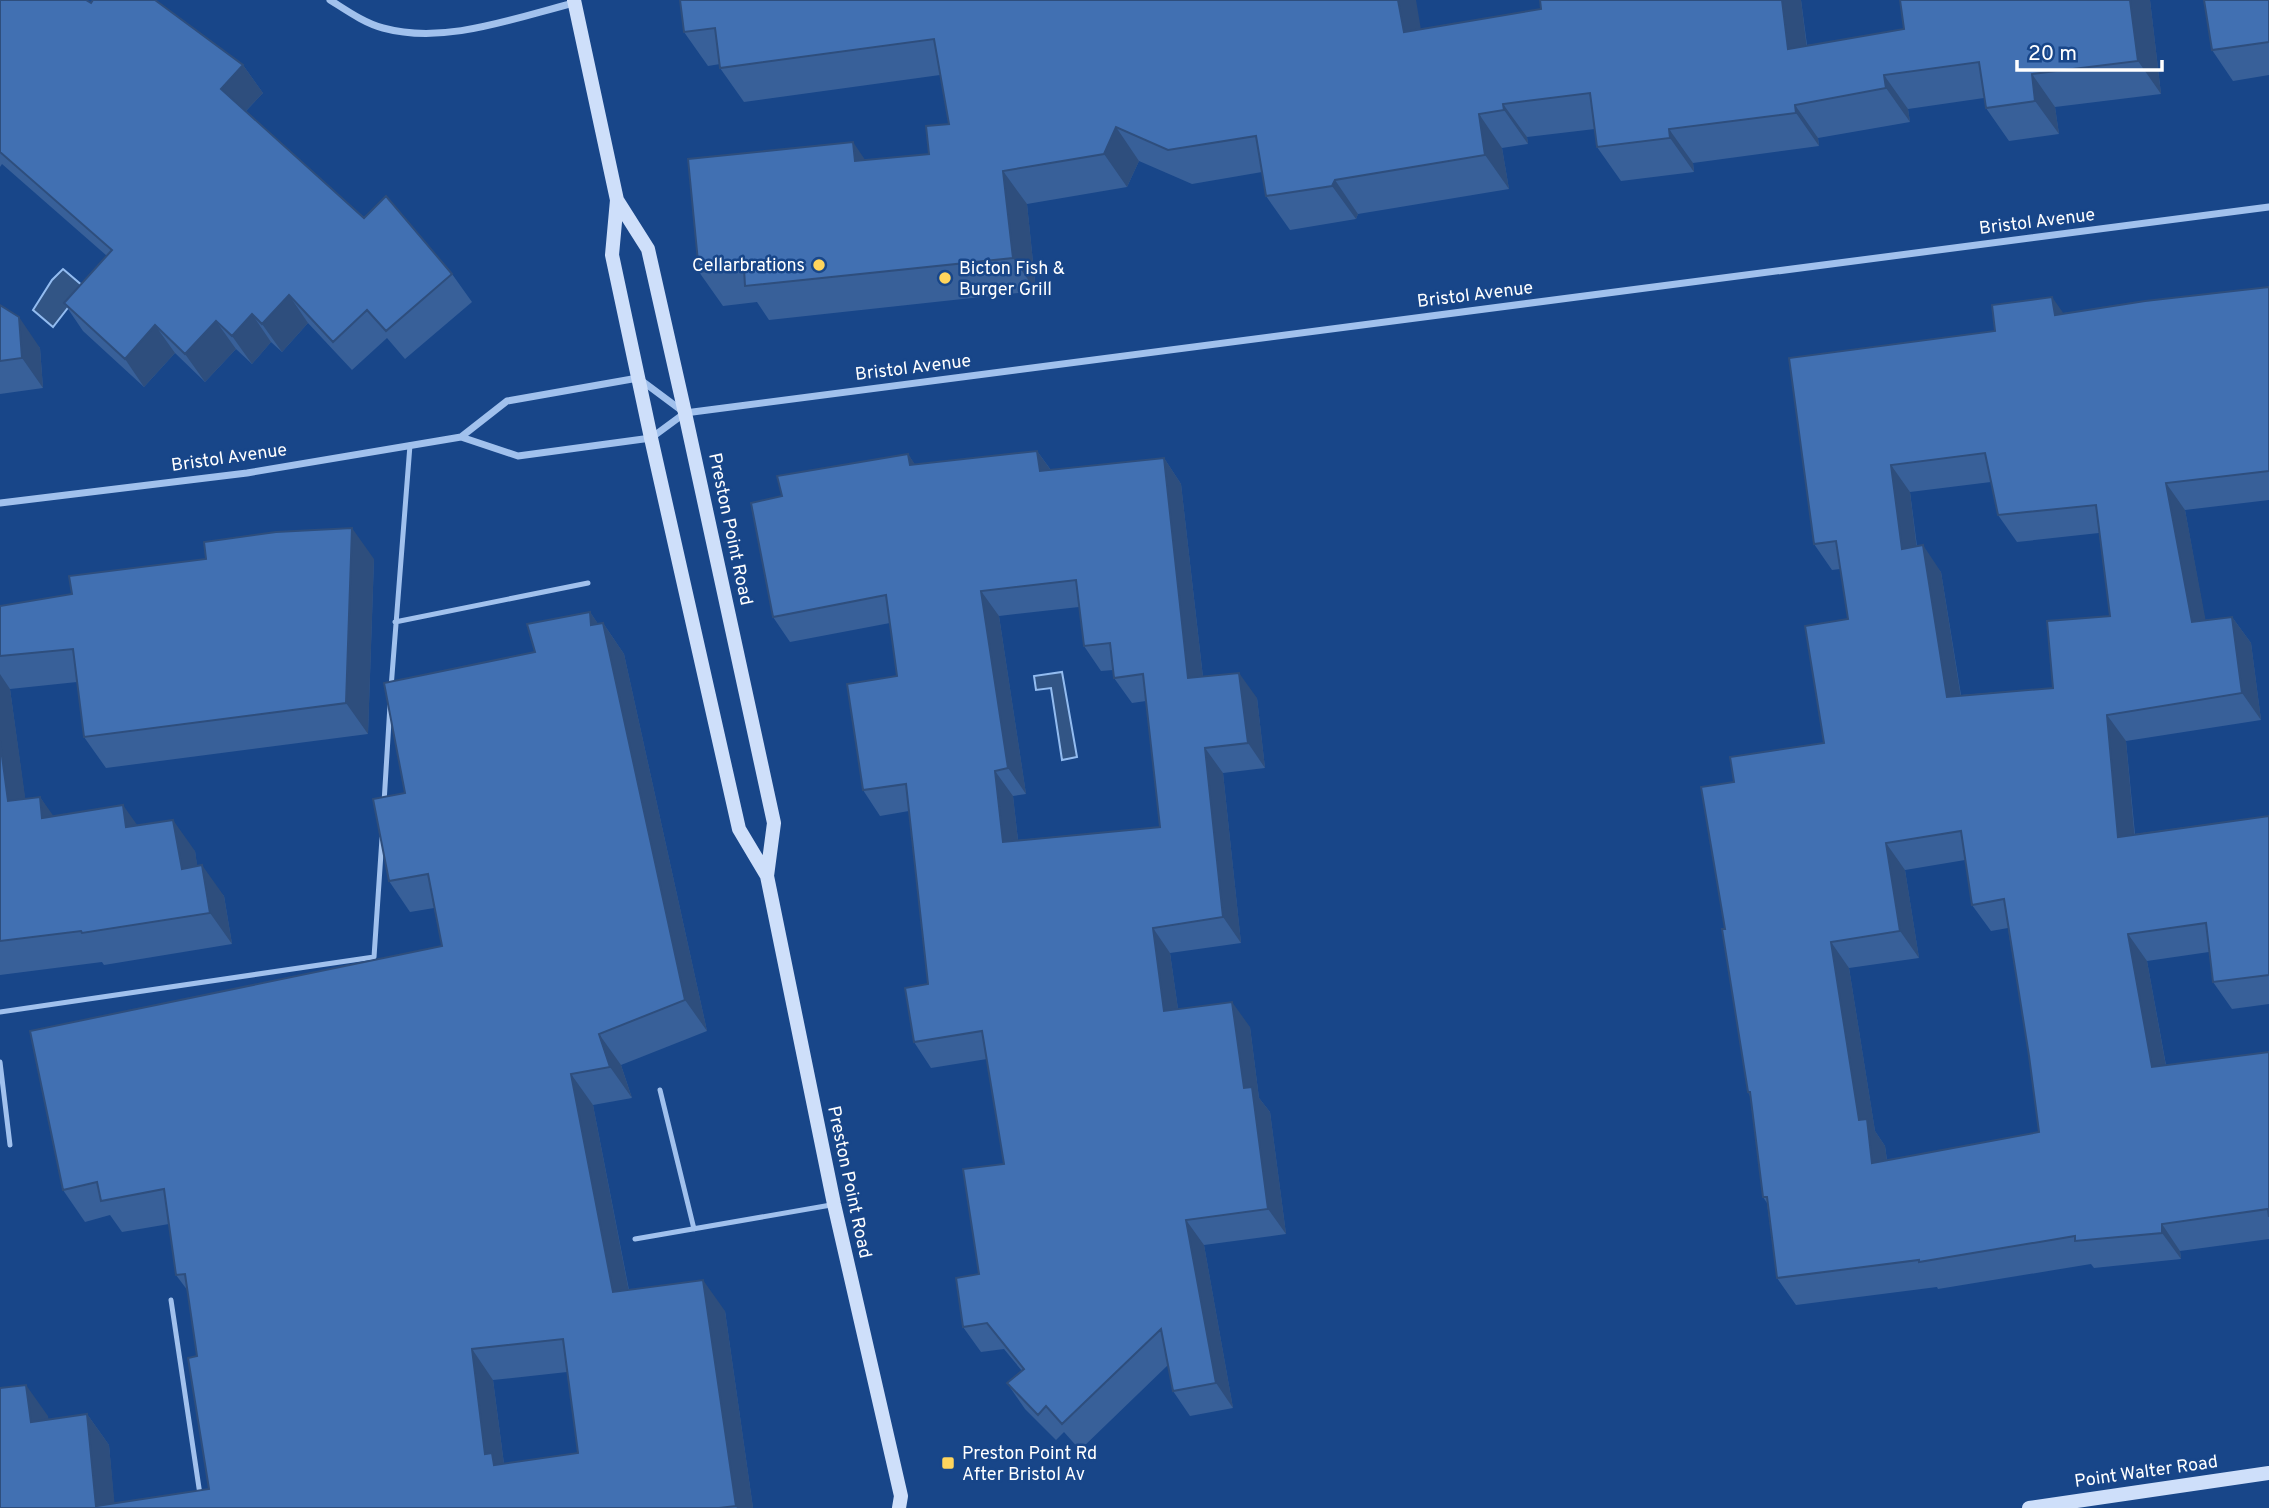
<svg xmlns="http://www.w3.org/2000/svg" width="2269" height="1508" font-family="Overpass,sans-serif">
  <style>
    .water { fill: #325585; stroke: #93bcf0; stroke-width: 2 }
    .lines { fill: none; stroke-linecap: round; stroke-linejoin: round }
    .lane { stroke: #a1c1ed; stroke-width: 5 }
    .street { stroke: #a1c1ed; stroke-width: 7 }
    .secondary { stroke: #cedffa; stroke-width: 14 }
    .wall { fill: #386099; fill-rule: evenodd }
    .shaded-wall { fill: #2e4e7d }
    .building { fill: #4170b2; stroke: #2e4e7d; stroke-width: 2; fill-rule: evenodd }
    .poi-dot { fill: #ffd55d; stroke: #184689; stroke-width: 2.5 }
    .labels { text-anchor: middle; stroke-width: 5; stroke-linejoin: round; paint-order: stroke }
    .street-label { font-size: 18px; fill: #fff; stroke: #184689 }
    .poi-label { font-size: 18px; fill: #fff; stroke: #184689; text-anchor: start }
  </style>
  <rect width="100%" height="100%" fill="#184689"/>
  <path class="water" d="M63,269l21,18 -31,40 -20,-17 19,-30z
    M1062,672l15,85 -15,3 -11,-72 -15,2 -2,-14z"/>
  <g class="lines">
    <path class="lane" d="M395,622l193,-39
      M391,688l19,-243
      M384,803l6,-98
      M0,1012l374,-55 8,-119
      M0,1062l10,83
      M660,1090l34,139
      M635,1239l196,-34
      M171,1300l31,208"/>
    <path class="street" d="M330,0c16,10 34,23 53,28 62,17 131,-10 191,-25
      M461,437l46,-36 131,-23 47,35 1584,-206
      M0,503l247,-30 214,-36 57,19 133,-18 34,-25"/>
    <path class="secondary" d="M574,0l43,200 -5,55 39,183 88,391 28,47 67,328 67,292 -2,12
      M617,200l31,49 37,164 89,410 -7,53
      M2029,1508l240,-35"/>
  </g>
  <path class="wall" d="M0,0l91,3 152,62 20,28 -17,18 118,107 88,56 20,28 -67,57 -18,-21 -35,32 -44,-47 -26,29 -11,-10 -19,22 -16,-15 -31,33 -30,-29 -31,34 -61,-56 -19,-28 43,-47 -105,-92 -2,3z
    M680,0l741,29 120,-20 -1,-9h261l6,45 343,-45 11,94 -106,13 4,27 -50,7 -23,-33 -2,-10 -76,11 2,13 -92,16 1,8 -126,17 1,9 -73,9 -24,-34 -2,-18 -68,8 1,7 -26,4 7,41 -151,25 -2,5 -66,11 -24,-34 -4,-24 -70,12 -53,-23 -12,26 -100,17 9,87 -267,29 -12,-18 -34,4 -24,-34 166,-112 64,-6 20,-30 -9,-49 -196,27 -24,-34v-4l-12,2 -24,-34z
    M2269,0v75l-36,6 -21,-31z
    M2269,287v213l-84,10 20,110 27,-3 19,26 10,77 -135,21 9,93 134,-18v188l-37,5 -19,-27 -4,-30 -62,9 19,104 103,-13v187l-89,12 1,8 -87,9 -3,-4 -153,25 -1,-2 -141,18 -19,-27 -10,-75 -4,-6 -13,-101 -2,-4 -23,-163 9,-147 90,-39 24,-124 -8,-50 -8,1 -18,-26 181,-213 69,-18zM1991,482l7,33 19,27 82,-9 11,83 -57,72 -92,7 -20,-123 -24,-26 -7,-54zM1965,860l7,45 19,26 17,-3 21,128 10,76 -152,28 -2,-14 -10,-15 -26,-163 70,-10 -14,-88z
    M0,305l40,43 3,40 -43,6z
    M1037,451l14,19 113,-12 17,26 22,193 54,21 8,70 -42,5 18,170 -71,10 8,56 72,18 9,71 11,14 16,122 -82,11 29,163 -43,8 -17,-25 -5,-26 -88,85 -16,-18 -8,8 -31,-31 -18,-26 15,-12 -18,-22 -23,3 -18,-25 16,-53 25,-110 -17,-105 -56,9 -17,-26 14,-58 -19,-173 -29,5 -17,-26 34,-114 -7,-53 -100,19 -17,-25 9,-121 126,-42 7,11zM1079,607l5,39 17,25 12,-1 1,8 18,25 14,-2 14,126 -142,13 -5,-44 13,-2 -27,-178z
    M374,559l-6,175 -262,34 -22,-31 -7,-55 -67,7 15,110 15,-2 13,20 84,8 58,26 2,15 27,30 8,48 -128,21 -2,-3 -102,13v-369z
    M590,612l8,12 5,-1 21,31 83,377 -86,34 11,33 -39,7 36,185 96,21 28,197h-753l48,-92v4l39,-6 22,31 5,58 95,-14 -12,-133 -9,-65 -12,-16 -7,-51 -47,8 -12,-17 -25,7 -22,-32 379,-244 -8,-38 -24,4 -21,-31 16,-88 130,-141zM567,1372l11,81 -74,11 -11,-84z"/>
  <path class="shaded-wall" d="M1398,0h18l11,66 -23,-34z
    M1782,0h19l10,82 -23,-33z
    M2130,0h20l11,94 -23,-33z
    M243,65l20,28 -22,23 -20,-27z
    M2032,74l23,33 4,27 -24,-33z
    M1884,75l24,34 2,13 -24,-34z
    M1503,104l24,33 1,7 -24,-34z
    M1795,105l23,33 1,8 -23,-33z
    M1479,114l23,34 7,41 -24,-34z
    M1116,127l23,34 -12,26 -23,-33z
    M1669,129l24,34 1,9 -24,-34z
    M853,142l23,34 -21,-15z
    M1003,171l24,33 9,87 -23,-33z
    M1335,180l23,34 -2,5 -24,-33z
    M289,295l19,28 -26,29 -20,-28z
    M2052,297l19,27 -16,-9z
    M252,314l19,28 -19,22 -20,-28z
    M19,317l21,31 3,40 -21,-30z
    M216,321l20,28 -31,33 -20,-28z
    M155,325l20,28 -31,34 -19,-28z
    M1037,451l18,25 -15,-5z
    M908,454l17,25 -15,-14z
    M1164,458l17,26 25,220 -18,-26z
    M1891,465l19,27 10,83 -18,-26z
    M2166,483l19,27 26,139 -19,-27z
    M352,528l22,31 -6,175 -22,-31z
    M1923,545l18,27 24,151 -18,-26z
    M981,591l18,25 27,178 -18,-26z
    M590,612l15,22 -2,-11 21,31 83,377 -22,-31 -94,-375z
    M2232,617l19,26 10,77 -19,-27z
    M1239,673l18,25 8,70 -17,-25z
    M0,674l10,15 20,143 -22,-31 -8,-60z
    M2107,715l19,26 11,122 -19,-26z
    M1205,748l18,25 18,170 -18,-26z
    M995,771l18,25 8,71 -18,-25z
    M40,797l22,31 -20,-10z
    M123,805l22,31 -19,-9z
    M173,820l22,31 8,49 -21,-31z
    M1886,843l19,27 14,88 -19,-27z
    M202,865l22,31 8,48 -22,-31z
    M1153,928l17,25 12,84 -18,-26z
    M2128,934l19,27 24,133 -19,-27z
    M1831,942l18,26 26,163 10,15 6,44 -19,-27 -13,-43z
    M1232,1002l18,25 9,71 11,14 16,122 -18,-25 -24,-121z
    M599,1034l22,31 11,33 -22,-31z
    M571,1074l22,31 42,218 -22,-31z
    M1186,1220l18,25 29,163 -17,-25z
    M2162,1224l18,27 1,8 -19,-26z
    M703,1280l22,31 28,197h-16l-1,-2z
    M472,1349l21,31 12,92 10,24 -30,-42z
    M26,1385l22,31 5,37 -22,-31z
    M87,1414l22,31 6,63 -19,-2z"/>
  <path class="building" d="M0,0h86l5,3 2,-3h62l88,65 -22,24 143,129 22,-22 66,78 -66,57 -19,-21 -34,32 -44,-47 -27,29 -10,-10 -20,22 -16,-15 -31,33 -30,-29 -30,34 -61,-56 48,-53 -112,-98z
    M680,0h718l6,32 137,-23 -1,-9h242l6,49 116,-20 -4,-29h230l8,61 -106,13 3,27 -49,7 -7,-46 -95,13 2,13 -91,17 1,8 -127,16 1,9 -73,9 -7,-54 -87,11 1,6 -25,4 6,41 -150,25 -3,6 -66,10 -10,-60 -88,14 -52,-23 -12,27 -101,17 10,87 -268,28 -1,-18 -45,4 -11,-113 165,-17 2,19 74,-7 -3,-28 23,-2 -15,-85 -214,29 -5,-40 -31,4z
    M2204,0h65v42l-57,8z
    M2269,287v184l-103,12 26,139 40,-5 10,76 -135,22 11,122 151,-21v159l-56,7 -7,-59 -78,11 24,133 117,-15v165l-1,-8 -106,15v9l-87,8v-5l-156,26v-2l-142,18 -10,-81h-4l-13,-105h-2l-26,-163h3l-24,-142 33,-5 -4,-25 94,-14 -19,-117 43,-7 -12,-78 -22,3 -25,-186 206,-27 -3,-26 60,-8 3,18 90,-14zM1985,453l13,62 98,-10 14,111 -63,5 6,67 -106,9 -24,-152 -21,4 -11,-84zM1961,831l11,74 32,-6 25,157 10,76 -167,31 -5,-44 -8,1 -28,-178 69,-11 -14,-88z
    M0,305l19,12 3,41 -22,3z
    M1037,451l3,20 124,-13 24,220 51,-5 9,70 -43,5 18,169 -70,11 11,83 68,-9 12,86 8,-1 16,122 -82,11 30,163 -43,8 -12,-62 -99,95 -16,-18 -8,9 -31,-32 17,-14 -37,-46 -24,4 -7,-49 23,-4 -16,-105 41,-5 -22,-133 -68,11 -9,-54 23,-4 -22,-200 -43,6 -16,-106 50,-8 -11,-81 -113,22 -22,-114 31,-7 -5,-20 131,-22 2,11zM1076,580l8,66 26,-3 4,35 29,-4 17,153 -157,15 -8,-71 13,-3 -27,-177z
    M352,528l-6,175 -262,34 -11,-88 -73,7v-50l72,-12 -3,-18 137,-17 -2,-17 72,-10z
    M590,612l1,13 12,-2 82,377 -86,34 11,33 -39,7 42,218 90,-12 33,226 -17,2h-719v-120l26,-3 5,37 56,-8 9,92 113,-17 -21,-131 9,-2 -12,-82 -9,1 -12,-86 -63,12 -4,-19 -34,8 -33,-159 412,-85 -14,-72 -39,7 -16,-82 32,-6 -21,-110 151,-31 -8,-28zM563,1339l15,114 -84,12 -2,-12 -7,1 -13,-105z
    M0,741l8,60 32,-4 2,21 81,-13 3,22 47,-7 9,49 20,-4 8,48 -128,20 -1,-2 -81,10z"/>
  <g class="poi-dot">
    <circle cx="819" cy="265" r="7"/>
    <circle cx="945" cy="278" r="7"/>
    <rect x="941" y="1456" width="14" height="14" rx="3.5"/>
  </g>
  <g class="labels">
    <g class="street-label">
      <text transform="translate(2037 221) rotate(-7)" y="6">Bristol Avenue</text>
      <text transform="translate(1475 294) rotate(-7)" y="6">Bristol Avenue</text>
      <text transform="translate(913 367) rotate(-7)" y="6">Bristol Avenue</text>
      <text transform="translate(229 457) rotate(-8)" y="6">Bristol Avenue</text>
      <text transform="translate(731 529) rotate(78)" y="6">Preston Point Road</text>
      <text transform="translate(850 1182) rotate(78)" y="6">Preston Point Road</text>
      <text transform="translate(2146 1471) rotate(-8)" y="6">Point Walter Road</text>
    </g>
    <g class="poi-label">
      <text x="805" y="271" text-anchor="end">Cellarbrations</text>
      <text x="959" y="274">Bicton Fish &amp;<tspan x="959" dy="21">Burger Grill</tspan></text>
      <text x="962" y="1459">Preston Point Rd<tspan x="962" dy="21">After Bristol Av</tspan></text>
    </g>
  </g>
  <path d="M2017 60v10h145v-10" fill="none" stroke="#ffffff" stroke-width="3.5"/>
  <text x="2028" y="60" font-size="21" fill="#ffffff" stroke="#184689" stroke-width="5" paint-order="stroke">20 m</text>
</svg>
